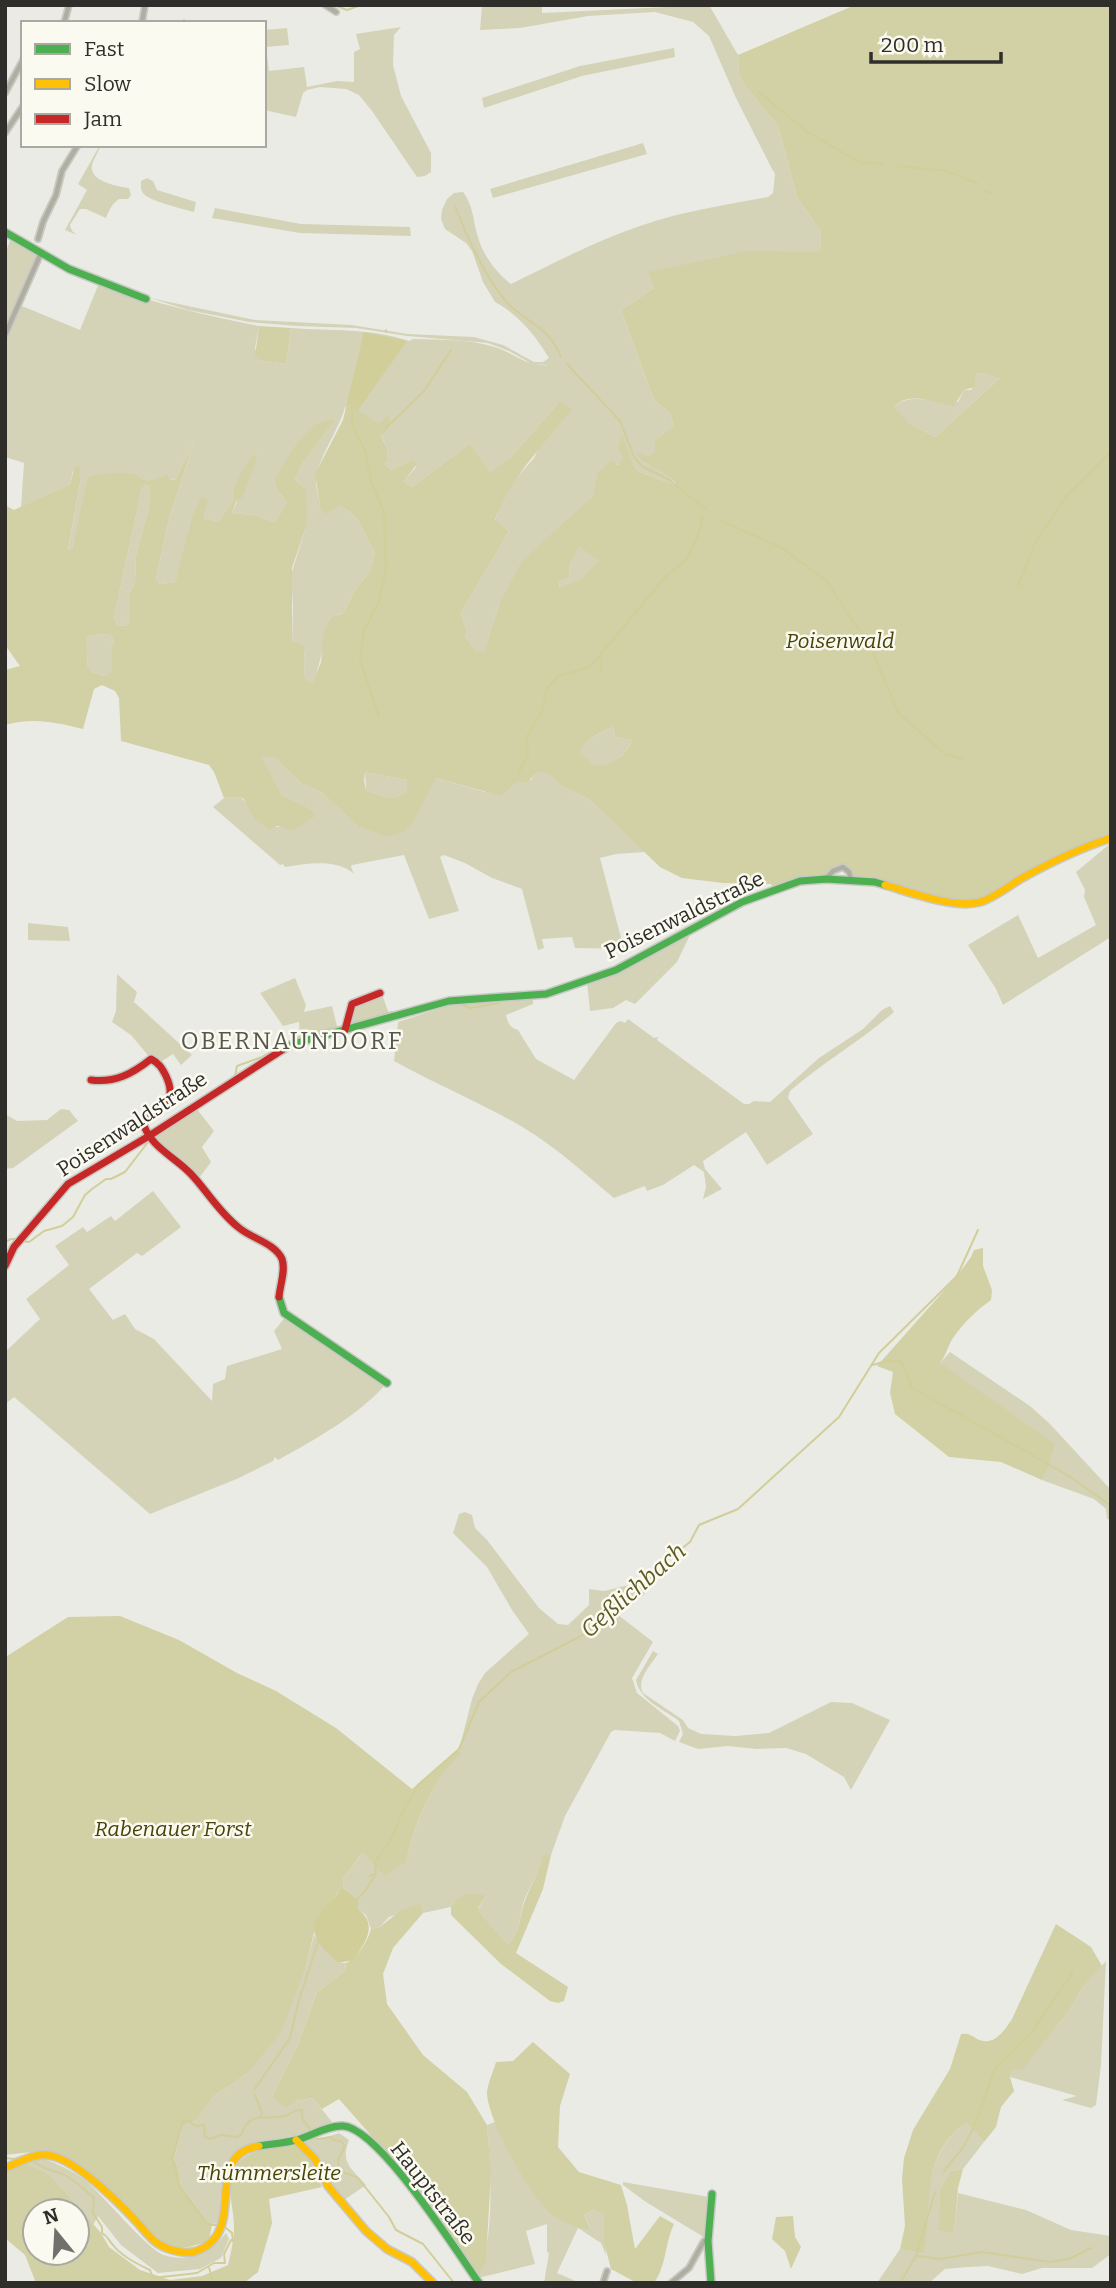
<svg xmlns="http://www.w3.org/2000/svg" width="1116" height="2288" font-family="Bitter,serif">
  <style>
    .green { fill: #d4d3b8 }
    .forest { fill: #d2d0a5; fill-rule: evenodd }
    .water { fill: #d1ce99 }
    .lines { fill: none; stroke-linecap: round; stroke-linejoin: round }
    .stream { stroke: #d1ce99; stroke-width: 2 }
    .street-casing { stroke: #c8c8c4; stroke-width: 8 }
    .fast-casing { stroke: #c8c8c4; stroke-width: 10 }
    .slow-casing { stroke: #c8c8c4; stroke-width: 10 }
    .jam-casing { stroke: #c8c8c4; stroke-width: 10 }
    .street { stroke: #afaea0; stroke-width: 4.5 }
    .fast { stroke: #4caf50; stroke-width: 7 }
    .slow { stroke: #ffc107; stroke-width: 7 }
    .jam { stroke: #c62828; stroke-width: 7 }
    .labels { text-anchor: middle; stroke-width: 5; stroke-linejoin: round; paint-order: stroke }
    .park-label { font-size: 21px; font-style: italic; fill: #474308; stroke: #fafaf0 }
    .street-label { font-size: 21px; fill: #2f2e2b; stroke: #fafaf0 }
    .water-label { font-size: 23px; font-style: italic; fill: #5e5a24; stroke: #fafaf0 }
    .quarter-label { font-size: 24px; letter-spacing: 2px; fill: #57564e; stroke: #fafaf0 }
  </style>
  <rect width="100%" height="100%" fill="#ebebe5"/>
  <path class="green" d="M482,5h60v8l167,-8 29,50 1,20 6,11 33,40 19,71 24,35 -1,20 -166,36 -33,22 33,90 17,14 2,12 -18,14 1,12 -11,11 22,10 10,13 -37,-14 -6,-6 -13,-30 2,22 -2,5 -22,9 -6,24 -22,22 -72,87 -15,48 -6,-1 -13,-15 2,-5 -6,-19 48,-82 -14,-10 8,-24 9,-14 22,-25 26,-57 -49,56 -21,17 -20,-31 -58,44 -8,-6 12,-14 -5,-7 -20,10 -6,-6 3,-3 -1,-13 -6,-13 11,-11 -4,-8 -10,7 -33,-16c-6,24 -31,56 -29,78 1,7 3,14 4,22l10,6 9,-7c21,7 25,30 36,46l-5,19 -15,19 -11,23 -6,2 -15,33 -9,36 -9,-3 -1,-19 1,-15 -13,-4 1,-37 -2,-31 15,-48 -2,-40 -9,-7 6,-14 33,-45 -56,70 9,11 -12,20 -21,-7 -22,-2 26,-58 -3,-1 -21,45 -16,23 -15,-4 -12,1 -14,63 -17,2 -4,-5 13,-61 25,-76 -19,38c-13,-3 -18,1 -28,0 -19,-2 -39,-2 -58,-3l-17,72 -4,2 13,-73 -8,-7 -3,13 -49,23 3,-44 -19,-6v-203l6,-16 27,15 -21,51 63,26 19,-47c53,20 105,32 160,43l-4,22 4,12 27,4 5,-36c40,3 80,0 118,13l4,-2c26,1 54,0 78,7 21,5 34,21 57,19l-16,-1 -23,-13 -21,-8 -81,-7 -51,-8 -59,-2 -48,-4 -61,-12 -38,-12 105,22 96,5 57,9 66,3 29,8 31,17h9l6,-4c-13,-22 -31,-44 -54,-56l-12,-20 -11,-31 -6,-8 -21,-14 -4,-10 1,-9 5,-11 7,-6 9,-1c10,13 10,27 14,42 5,19 18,38 34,50 43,-21 86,-44 132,-59 40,-14 83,-20 125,-28l5,-4 2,-19 -4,-7 -35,-69 -27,-62 -16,-14 -38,-10 -67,4 -68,12 -40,2z
    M401,27l-7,8 -1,30 8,31 30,57v19l-6,4 -8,1 -45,-66 -13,-16 -13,-6 -26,-2 -13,3 -4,3 -7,24 -32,-7v-80l23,-2 2,17 -23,2 3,24 35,-4 3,20 30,-6 17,1v-30l6,-3 -4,-15z
    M674,48l1,9 -93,19 -98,32 -2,-10 98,-32z
    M643,143l4,11 -154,44 -3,-9z
    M100,145c0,5 -6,13 -8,20 -3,17 26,21 37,23l2,7 -3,4h-9c-7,5 -10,11 -13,19l-20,-9h-6l-10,16 2,6 5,4 -12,-5 22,-40 -9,-6z
    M147,178l6,3 4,9 39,12 -2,10c-10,-3 -46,-11 -51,-19 -3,-4 -2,-7 -2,-12z
    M215,208l86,16 109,3 1,9 -111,-3 -88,-15z
    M983,373l18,4 -66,60 -26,-14 -16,-15c16,-18 44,-3 65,-6l6,-12h7l3,-6 1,-10z
    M146,485l4,2 -1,20 -13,48 -1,27 -5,10v28l-4,6 -9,-1 -3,-8 28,-129z
    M579,545l21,16c-16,13 -18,22 -41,27l1,-7 9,-3 1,-14z
    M99,634l12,1 3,7 -3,6 2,23 -8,5 -13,-4 -5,-6 1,-14 -2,-12 3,-4z
    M613,727l2,10 17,3c-5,13 -25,34 -41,25 -5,-3 -9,-9 -13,-12 9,-15 21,-19 35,-26z
    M260,755l15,3 26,25 21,10 35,33 79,-48 49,14 19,2 7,-11 20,-3 6,-9 12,1 11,13 29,14 56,53 -29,2 -16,4 24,91 -49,-1 -3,-11 -30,2 2,9 -6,2 -16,-61 -30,-11 -27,-15 -21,-8 -4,2 19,54 -30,8 -25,-64 -52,10 -1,2 3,7c-18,-16 -48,-10 -69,-7l-2,-3 -3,1 -67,-58 11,-9 16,-1 7,6 6,14 20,10h13l25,-18 -29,-14z
    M365,772l42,8v10c-12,13 -26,6 -41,0z
    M1111,843v94l-108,68 -7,-16 -28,-44 50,-30 20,43 58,-33 -12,-28 1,-7 -9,-18z
    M28,923l40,4 2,14 -42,-1z
    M695,931l-5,4 -13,27 -42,42 -9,-4 -13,8 -23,3 -3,-29 38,-14z
    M117,974l20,18 -3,10 58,53 -11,10 -8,-11 -14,9 -8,-4 -20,-24 -19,-13 4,-11z
    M295,978l11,27 -2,7 28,-6 6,24 -34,9 -4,-3 -1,-14 -16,4 -23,-33z
    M382,994l7,20 -42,12 7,-22z
    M533,997v7l-27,11c2,8 3,12 12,15l18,29 38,21 42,-57 5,-2 4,2 3,-4 26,19 4,-1 -1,3 87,64h5l5,-3 16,1 49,-44 44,-29 19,-19 8,-4 4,6c-33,29 -71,50 -104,79l-2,7 25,36 -46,31 -21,-33 -43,29 2,8 17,20 -19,10 3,-12 -2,-15 -10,-7 -31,20 -16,6 -2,-5 -31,12c-29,-24 -57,-50 -90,-70 -42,-25 -87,-43 -130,-67l4,-39 58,-19z
    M196,1108l18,23 -12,16 9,15 -12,16 -27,-21 -18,-20z
    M61,1109l8,1 9,11 -65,47 -8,1v-55l12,7 30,-1z
    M153,1191l28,36 -39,29 -5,-3 -48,36 24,31 12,-6 10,15 19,10 58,62 1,-17 12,-5 2,-13 55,-17 -8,-18 13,-16 100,68c-29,33 -71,56 -109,77l-3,-3 -2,4 -34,17 -89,36 -136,-117 -9,7v-52l35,-33 -14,-20 43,-34 -14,-19 28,-19 4,5 24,-16 4,5z
    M950,1352l80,54 20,18 61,66v30l-4,-1 -1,-10 -12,-10 -52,-19 4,-7 -106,-110z
    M465,1512l7,3 3,13 12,12 52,68 19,16 10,1 21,-20v-16l15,2 29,-7v4l12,-5 3,1 -4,11 -27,19 36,28 -21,36 5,15 41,33 2,5 -5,10 -15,-8 -45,-3 -4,2 -46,84 -14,39 -9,2c-3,16 -11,27 -17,41 -6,15 -4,35 -17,46l-27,-30 -3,-5 8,-13 -32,6 -3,5 -28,6 -2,-8 -32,12 -9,10 -9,2 -5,-14 -8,-6v-10l-14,-10 -1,-11 21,-27 42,11c10,-44 24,-75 54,-109l-3,-3 3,-4 12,-47 6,-15 7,-11 44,-39 -17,-24 -25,-43 -34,-34 6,-19z
    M653,1651l5,3c-8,12 -22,26 -15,39l40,27 5,8 13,6 34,2 34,-3 62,-31 21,1 38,17 -39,70 -7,-13 -38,-23 -20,-6 -30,1 -28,-3 -30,3 -19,-7 4,-8 -4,-13c-15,-12 -39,-20 -43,-41z
    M314,1935l25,28h7l-1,8 -28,21 -20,55 -25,49 24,5 17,-3 19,24 -19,9 -2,-2 -2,3c-16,5 -31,6 -48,9 -45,8 -39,46 -41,82l-8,1 -5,-3 -26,-36 -3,-18 -4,-8 8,-32 15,-7 17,-24 33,-22 59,-108z
    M1106,1961l-5,104 -5,40 -5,3 -29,-8 15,-4 -67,-19 2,-7 10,-1 47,-58 13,-23z
    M495,2122l28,54 68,53 -7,-14 8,-5 12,4 2,41 -5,-12 -23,-15 -21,45 23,10h-36l5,-30 -2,-1v-28l-21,7 9,33 -57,14c17,-41 13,-109 9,-153z
    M966,2123l18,19 -21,27 -13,2 -10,19v41l14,3 4,-41 68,17 45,20 40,6v18l-19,14h-50l-20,6 -34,-8 -20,1 -23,2 -16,14h-52l23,-34 24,5c4,-48 -1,-101 42,-131z
    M339,2133l10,7c-9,23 2,28 17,45l-22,15 -12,-15 -17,-32 -14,-10 11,-5 6,2z
    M42,2158c15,6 30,12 43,22 18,15 63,70 79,75 26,8 47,-3 62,-22l3,6 -8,19 -21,11 -42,4 -37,-28 -23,-29 -5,9 -44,-51 -23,-11z
    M623,2182l86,15 -2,42 -61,-37 -23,-17z"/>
  <path class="forest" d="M855,5h256v832l-17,5 -109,57c-44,9 -87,-17 -130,-22l-7,-10c-12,-4 -15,4 -24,9 -9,5 -40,9 -51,12l-2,-4 -48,-1 -41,-5 -22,-11 -71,-68 -29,-14 -11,-12 -12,-1 -10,11c-16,-4 -15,6 -26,13l-65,-18 -22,43 -11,11 -16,4 -30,-10 -35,-33 -21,-10 -26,-25 -14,-2 21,39 29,14 4,7 -21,14 -17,-4 -8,4 -16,-13 -9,-18 -4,-2 -16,1 -10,-26 -5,-7 -88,-24 -2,-43 -4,-7 -13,-6 -8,4 -11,40c-27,-7 -51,-12 -78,-4v-55l15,-4 -15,-21 2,-47h-2v-93l9,5 56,-26 5,-18 6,1 -2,9 2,2 -13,72 4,-1 16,-72c17,-5 31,-5 48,-3 10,11 20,5 31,0l2,5 6,1 19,-38 -25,76 -13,61 4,5 16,-2 15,-63 11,-23 6,4 -5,18 15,4 16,-23c-3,-16 12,-32 20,-45l4,1 -15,41 -7,6 -4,11 22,2 21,7 12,-20 -9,-11 -3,-12c12,-20 33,-63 60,-59l-34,46 -6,14 9,7 2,5 1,23 -1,12 -14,41v74l7,1 6,4 -1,15 1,18 8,3 8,-21 3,-31 7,-13 13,-5 11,-23 15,-19 5,-19c-11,-16 -15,-39 -36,-46l-9,7h-6l-4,-6 -5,-33 28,-54 4,-17 31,20 10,-8 4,9 -11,12 6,12 1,13 -3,3 6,6 20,-10 6,4 -13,17 8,6 58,-44 20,30 21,-16 49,-56 12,8c-28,36 -62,68 -77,111l14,11 -48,82 6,19 -2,5 13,15h6l15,-47 23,-44 71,-65 5,-24 13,-11 7,4 5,-7 -5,-11 4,-12 12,31 6,6 37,14c-9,-18 -32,-16 -41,-34l12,5 7,-5v-12l18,-14 -2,-12 -17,-14 -33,-90 33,-22 -5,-16 99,-21 72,1 1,-20 -24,-35 -19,-71 -33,-40 -6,-11 -1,-20zM983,373l17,5 -65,59 -26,-14 -15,-16c15,-17 41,-4 60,-1l10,-16 11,-3v-13zM146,485l4,2 -1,20 -13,48 -1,27 -5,10v28l-4,6 -9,-1 -3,-8 28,-129zM579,546l20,15c-15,13 -17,22 -40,26l1,-6 9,-3 1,-14zM99,634l12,1 3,7 -3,6 1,23 -7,5 -13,-4 -5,-6 1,-14 -2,-12 3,-4zM613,727l2,10 17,3c-6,16 -24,30 -42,24l-1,-5 -10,-6c8,-15 19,-19 34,-26zM365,772l42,8v10c-12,13 -26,6 -41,0l-2,-9z
    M259,326l32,2 -5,36 -27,-4 -4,-4z
    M983,1248v18l9,24 -1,10c-14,10 -28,23 -38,38 -6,9 -6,16 -13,25l115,81 -9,29 -4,7 -41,-18 -52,-5 -54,-43 -5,-21 3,-21 -16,-6 80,-90 14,-19 3,-7z
    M120,1616l59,24 58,33 39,18 60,37 76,61 45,-39 4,3c-31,33 -45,65 -55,109l-22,14 -21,-24 -20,26 1,11h-4l-11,17 -11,10 -12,50 -25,66 -34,42 -33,22 -17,24 -15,7 -8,32 4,8 3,18 26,36 5,3 -3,17 -20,6h-18l-22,-15 -46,-49 -30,-18 -32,-14 -36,4v-500l2,1 61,-39z
    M546,1855h5l-8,34 -27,64 52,34 -4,14 -6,2 -8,-2 -49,-37 -50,-49v-8c7,-13 21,-16 35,-11l-8,12 3,6 27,30c13,-11 11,-31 18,-46 6,-15 13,-26 16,-42z
    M421,1904l2,9 -30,35 -10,26 4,30 36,51 44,37 20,33 4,47 -5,89 -8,17 -59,-88 -80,-91 -17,10 -9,-11 -17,3 -10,7 -14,-12 25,-49 20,-55 28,-21 1,-8c11,-5 22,-22 25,-34l9,-2 21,-17z
    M1056,1924l35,23 11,19 -20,22 -13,23 -47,59h-10l-2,7 4,14 -13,16 -5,20 -12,15 -18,-19c-47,33 -33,82 -42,131l-24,-5 5,-23 -3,-47 2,-21 9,-28 37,-61 11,-35c7,-1 10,1 16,5 17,8 27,-8 35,-20z
    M533,2042l37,32 -10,32 -2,41 21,25 42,13 6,20 8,44 25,-33 14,8c-10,22 -7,40 -20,59h-17l-26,-14 -7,-27v-28l-12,-4 -8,5 7,15c-15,-2 -33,-9 -44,-20 -20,-20 -58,-88 -60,-116 0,-9 6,-22 9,-32l17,-1z
    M298,2145l11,12 13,30 -53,12 3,24 -14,49 -14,11h-208l-11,-28 -20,-17v-67l21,-8 23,11 52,59 8,14 31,23 30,10 32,-4 26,-11c3,-13 6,-25 6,-38 0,-16 -6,-33 -3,-49 4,-29 44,-32 67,-33zM35,2211h42v42h-42z
    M963,2169l-5,19 -4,46 -15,-3 1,-41 10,-19z
    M793,2216l2,21 6,10 -10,22 -6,-18 -13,-12 4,-22z"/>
  <path class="water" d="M364,332l43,9 -49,69 -11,-7z
    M340,1889h4l14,10v10c21,16 7,34 -5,51l-14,3c-13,-10 -34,-30 -21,-47 7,-10 16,-15 22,-27z"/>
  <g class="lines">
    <path class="stream" d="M334,5l13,5 14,-5
      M184,23v-3
      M759,92l47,39 34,20 20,11 24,2
      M898,166l48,5 31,12
      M985,191l6,2
      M455,206c11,28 30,70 49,93 20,24 44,25 57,58
      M386,332v-2
      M567,364l53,57 14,36 9,10 25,12 39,31
      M352,404v21l13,26 6,31 13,29 2,60 -7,30 -15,30 -4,28 19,58
      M385,429l39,-38 27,-41
      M722,521l58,26 47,34 26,41 15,18 30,73 44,38
      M1018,586l18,-45 31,-46 44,-43
      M600,656l2,16
      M947,754l15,5
      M519,772l9,-17 -1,-19 16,-26 3,-20 12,-14 32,-9 76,-91 20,-16 13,-27 4,-17
      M457,1003l13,5 30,-5
      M349,1024l43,-12
      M235,1076l2,-10 25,-9 40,-22 41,-9
      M22,1241l7,1 15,-11 18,-5 11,-9 12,-22 7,-6 14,-10h5l14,-7 23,-30
      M5,1242l6,-3h4
      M873,1365l13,-4h15l11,27 124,69 36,21 39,28
      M369,1876l7,-2 -1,-12 16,-23 11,-26 16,-28 41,-36 20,-47 32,-30 72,-37 62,-49 12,-18 33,-26 9,-17 39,-16 101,-92 40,-64 78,-77 21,-46
      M357,1899l8,-8 11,-17
      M254,2090l36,-52 9,-38 19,-58
      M255,2095l7,18 -2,4
      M313,2137l5,2 13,-2 2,3 8,1 4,5 -7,14v10l20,8 31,39 7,13 27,14 31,39
      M5,2158l9,1 15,-5 1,2
      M33,2161c9,7 17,9 27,12 13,4 24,17 34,25l-1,15 9,14v6c7,4 6,7 11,12 8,11 24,19 37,25l3,8 44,-5 17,-10h11l-1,-9 7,-14 2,1 -1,-8 -6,-5
      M944,2171l18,-22 11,-20 22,-60 35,-35 43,-62
      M219,2225h-8l-5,-3 -28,-37 -3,-19 -3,-7 11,-38h6l7,5 8,-1 1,12 5,2 11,-4 15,2 5,-2c9,-26 24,-14 44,-19 8,-3 8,-7 17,-6v8l9,13
      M917,2256l23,3 42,-7 68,10 19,-3 22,-11
      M209,2268l5,15
      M900,2283l16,-27 19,-64"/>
    <g class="street-casing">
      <path id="street" d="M325,5l11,7
        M64,23l5,-18
        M142,23l3,-18
        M5,93l18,-33
        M5,133l18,-27
        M38,239l5,-17 13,-27 6,-24 16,-26
        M5,335l36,-82
        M826,879l7,-8 10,-4 6,5 2,7
        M603,2283l4,-12
        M671,2283l18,-15 15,-27h4"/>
    </g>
    <g class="fast-casing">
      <path id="fast" d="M5,232l64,37 77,30
        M282,1050l11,-6 156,-43 97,-7 70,-24 126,-68 58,-21 26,-2 49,3 10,3
        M279,1297l5,16 103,70
        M259,2146c13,-2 25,-3 38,-6 14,-4 31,-15 46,-14 36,2 114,126 136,157
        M711,2283l-3,-42 4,-47"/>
    </g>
    <g class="slow-casing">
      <path id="slow" d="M885,885c25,7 69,24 95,17 14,-4 30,-17 42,-24 29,-16 58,-30 89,-40
        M296,2140l19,19 13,27 38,45 21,18 25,13 21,21
        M5,2168c11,-4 24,-12 35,-13 29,-4 77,46 95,65 7,7 14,18 22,23 9,6 25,11 36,9 10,-2 16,-7 22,-14 22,-29 -6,-84 44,-92"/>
    </g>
    <g class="jam-casing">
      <path id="jam" d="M345,1030l7,-26 28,-11
        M91,1080c24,3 41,-6 60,-21 8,4 11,9 15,17 13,28 -7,30 -23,47 8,25 31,33 48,51 16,17 28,38 47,53 12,11 37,16 44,32 4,11 -2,26 -3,38
        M5,1266l9,-19 54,-63 81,-48 133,-86"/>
    </g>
    <use href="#street" class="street"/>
    <use href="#fast" class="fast"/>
    <use href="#slow" class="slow"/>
    <use href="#jam" class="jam"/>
  </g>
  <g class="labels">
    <g class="park-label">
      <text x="840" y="648">Poisenwald</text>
      <text x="173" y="1836">Rabenauer Forst</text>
      <text x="269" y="2180">Thümmersleite</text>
    </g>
    <g class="street-label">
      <text transform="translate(684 915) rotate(-26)" y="7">Poisenwaldstraße</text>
      <text transform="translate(132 1124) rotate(-33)" y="7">Poisenwaldstraße</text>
      <text transform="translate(433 2193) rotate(52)" y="7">Hauptstraße</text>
    </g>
    <g class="water-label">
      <text transform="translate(633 1590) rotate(-41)" y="8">Geßlichbach</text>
    </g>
    <g class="quarter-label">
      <text x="292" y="1049">OBERNAUNDORF</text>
    </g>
  </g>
  <rect width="1116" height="2288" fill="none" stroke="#2f2e2b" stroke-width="14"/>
  <rect x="21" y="21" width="245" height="126" fill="#fafaf0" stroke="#a9a8a1" stroke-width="2"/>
  <rect x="35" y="44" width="35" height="10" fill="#4caf50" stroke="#a9a8a1" stroke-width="2"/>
  <text x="84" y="56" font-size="21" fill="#2f2e2b">Fast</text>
  <rect x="35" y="79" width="35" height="10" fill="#ffc107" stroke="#a9a8a1" stroke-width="2"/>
  <text x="84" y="91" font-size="21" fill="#2f2e2b">Slow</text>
  <rect x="35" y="114" width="35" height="10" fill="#c62828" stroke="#a9a8a1" stroke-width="2"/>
  <text x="84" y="126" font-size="21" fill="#2f2e2b">Jam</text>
  <g transform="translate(56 2232) rotate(342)"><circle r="33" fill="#fafaf0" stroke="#a9a8a1" stroke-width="2"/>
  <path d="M0-5L12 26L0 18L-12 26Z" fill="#71706c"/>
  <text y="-10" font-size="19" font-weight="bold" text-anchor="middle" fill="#2f2e2b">N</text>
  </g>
  <path d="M871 52v10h130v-10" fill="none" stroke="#2f2e2b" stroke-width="3.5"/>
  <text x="881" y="52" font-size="21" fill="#2f2e2b" stroke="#fafaf0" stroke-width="5" paint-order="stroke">200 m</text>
</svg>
